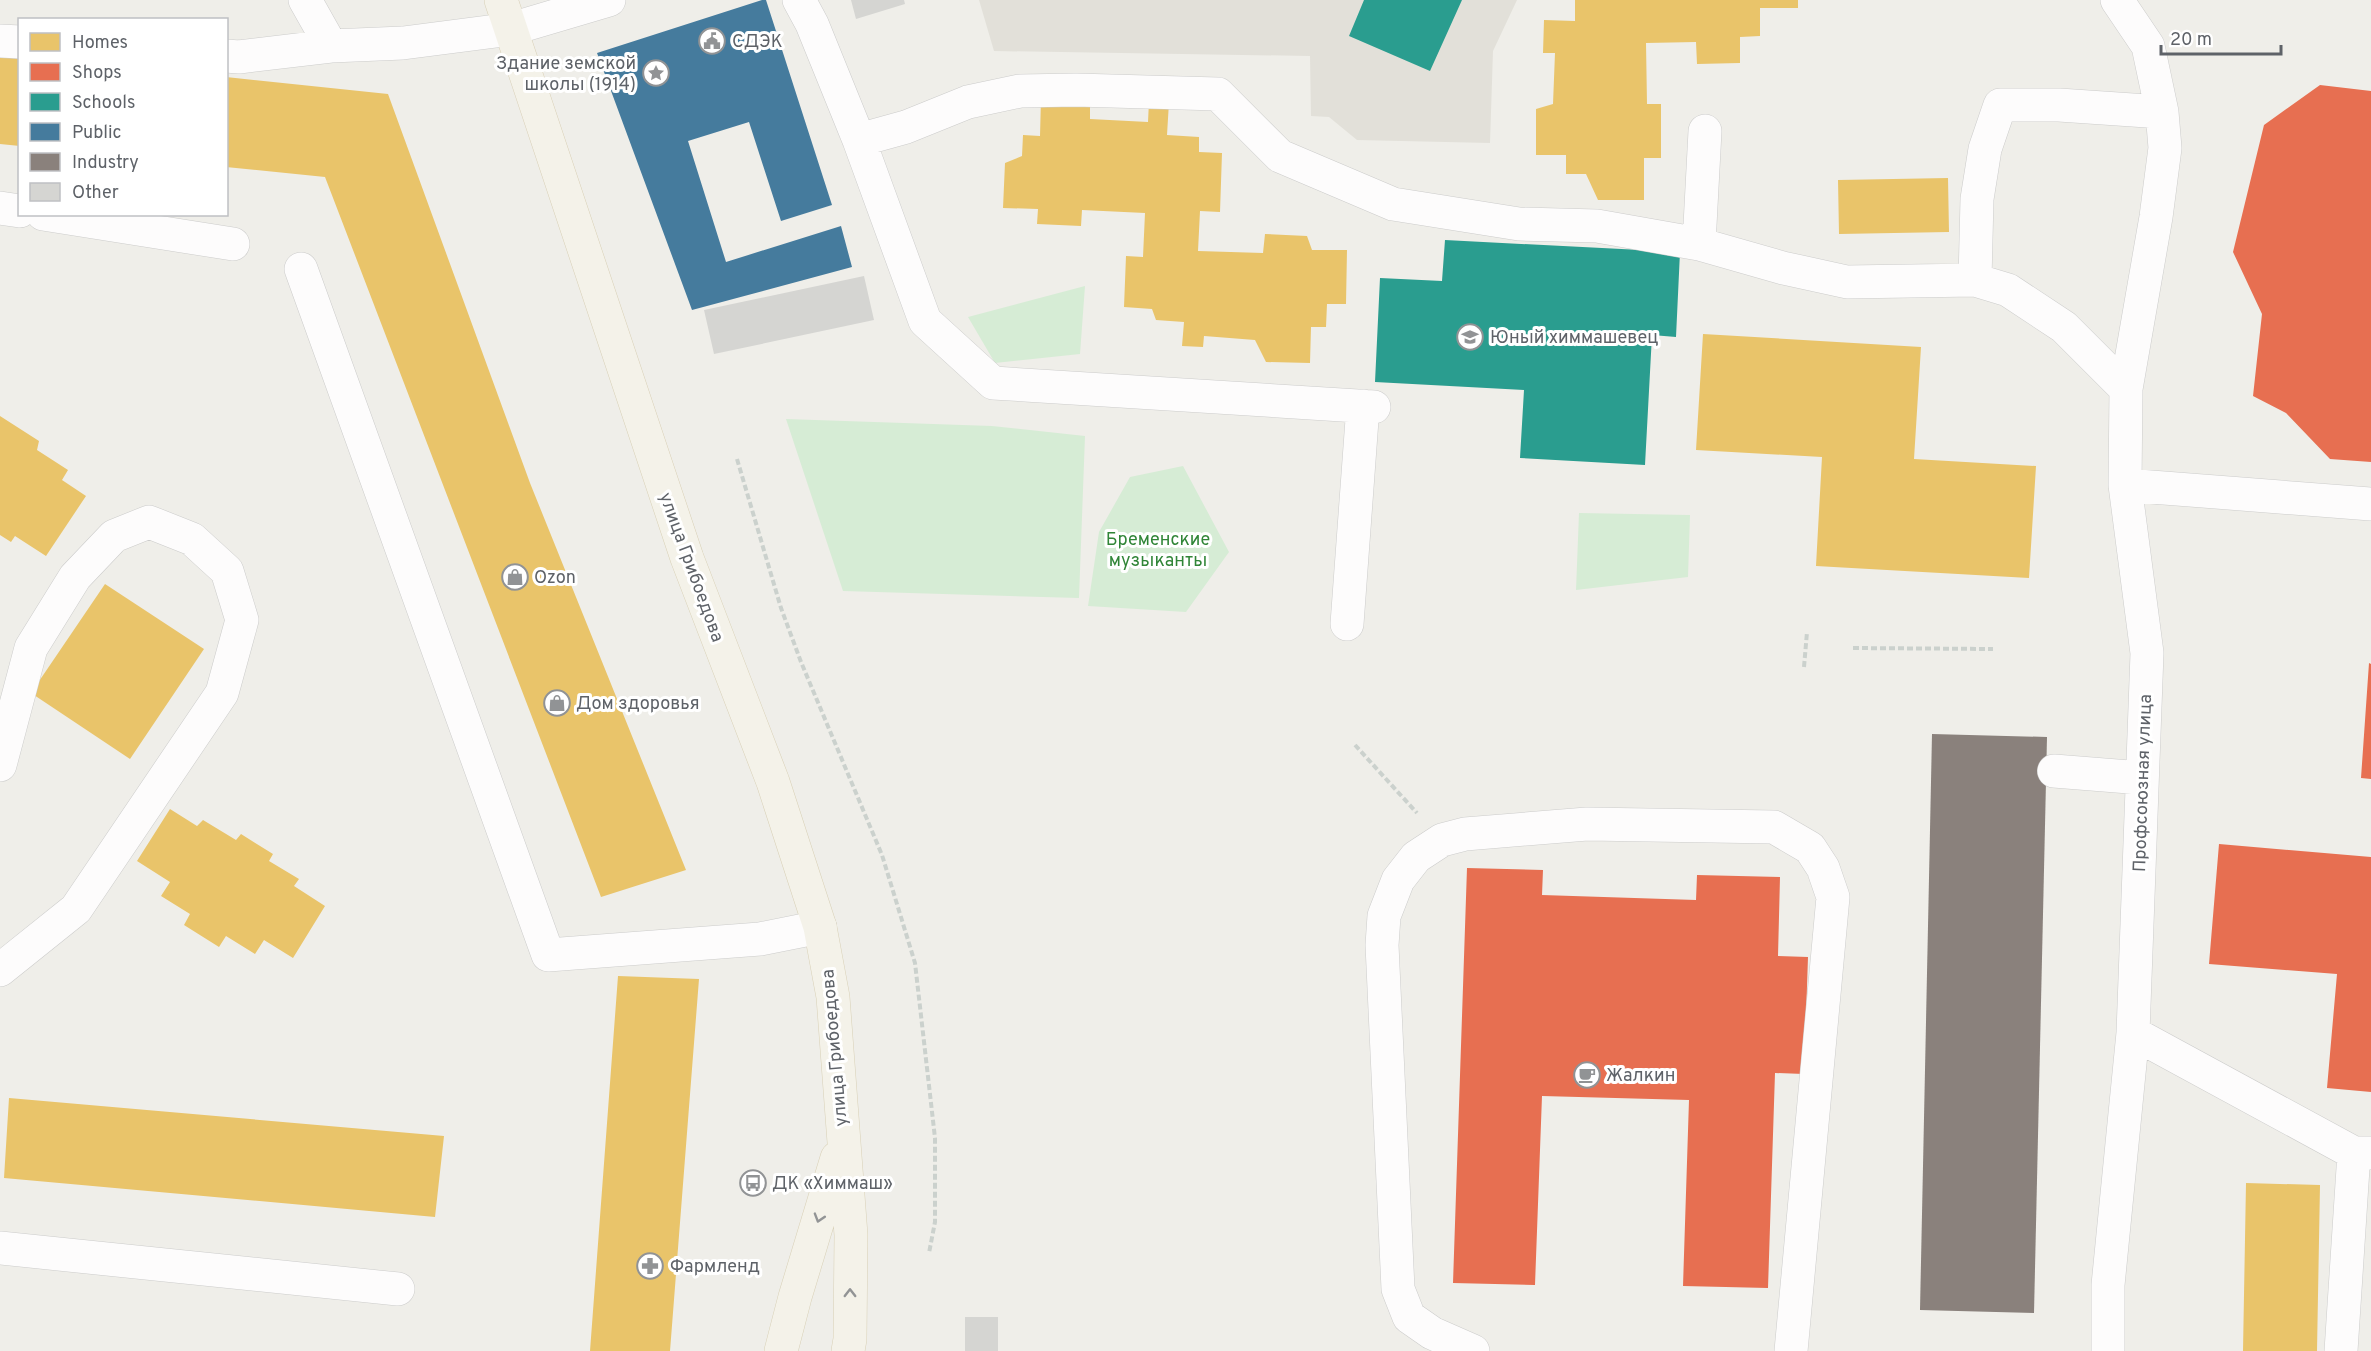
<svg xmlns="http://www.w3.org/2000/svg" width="2371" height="1351" font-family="Overpass,sans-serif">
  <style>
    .education { fill: #e2e0d9 }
    .green { fill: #d6ecd5 }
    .homes { fill: #e9c46a }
    .shops { fill: #e76f51 }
    .schools { fill: #2a9d8f }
    .public { fill: #457b9d }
    .industry { fill: #8a817c }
    .building { fill: #d5d5d2 }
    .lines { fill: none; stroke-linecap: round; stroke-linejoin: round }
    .minor-casing { stroke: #cccccb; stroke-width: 34 }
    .major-casing { stroke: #d8d0b6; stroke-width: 34 }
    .path { stroke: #cbd1cd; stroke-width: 4; stroke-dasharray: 6 3; stroke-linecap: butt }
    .minor { stroke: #fdfcfc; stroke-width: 33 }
    .major { stroke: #f4f2e9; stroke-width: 33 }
    .oneway { stroke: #929495 }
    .labels { text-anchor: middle; stroke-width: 6; stroke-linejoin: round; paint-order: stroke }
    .poi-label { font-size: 18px; fill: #5e6268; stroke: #fff; text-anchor: start }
    .park-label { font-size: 18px; fill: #308537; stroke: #fff }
    .street-label { font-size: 18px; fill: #5e6268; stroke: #fff }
  </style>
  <rect width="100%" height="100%" fill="#efeee9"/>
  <path class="education" d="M979,0h538l-24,51 -3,92 -133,-3 -28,-23 -18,-1 -1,-60 -316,-5z"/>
  <path class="green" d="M1085,286l-5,68 -85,9 -27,-46z
    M786,419l206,7 93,10 -6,162 -236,-7z
    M1183,466l46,86 -43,60 -98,-6 11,-74 31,-55z
    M1579,513l111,2 -2,62 -112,13z"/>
  <path class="homes" d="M1575,0h223v8h-38v28l-20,1v26l-43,1 -1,-22 -50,1 1,61h14v54h-17v42h-46l-12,-26h-20v-19h-30v-46l17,-5 2,-51h-12l1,-33 31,1z
    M0,52l20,2v92l-20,-2z
    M226,77l162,17 142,389 156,387 -85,27 -276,-720 -99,-10z
    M1041,98l49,2v19l58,3 1,-21 20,1 -2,33 32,2v15l23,1 -2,59 -20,-1 -2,40 65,2 2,-19 42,2 5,14h35l-1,54h-19l-1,23h-15l-1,36 -44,-1 -11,-22 -51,-4 -1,11 -21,-1 2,-24 -28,-2 -4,-11 -28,-2 2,-51 17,1 2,-44 -63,-3 -1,16 -44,-2 1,-15 -35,-1 2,-45 17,-7 1,-21 17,1z
    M1948,178l1,54 -110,2 -1,-54z
    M1703,334l218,13 -7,112 122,7 -7,112 -213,-12 6,-109 -126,-7z
    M0,416l39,25 -2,9 31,20 -6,10 24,16 -40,60 -31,-20 -4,6 -11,-7z
    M105,584l99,65 -74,110 -99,-66z
    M170,809l27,17 6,-6 33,20 5,-6 32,20 -4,7 30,18 -5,7 31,20 -32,52 -29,-18 -9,14 -29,-18 -7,11 -35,-22 6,-11 -29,-18 9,-14 -33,-21z
    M618,976l81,3 -29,372h-80z
    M9,1098l435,38 -9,81 -431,-39z
    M2246,1183l74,2 -3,166h-74z"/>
  <path class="shops" d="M2320,85l51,6v371l-41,-3 -44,-46 -33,-17 9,-82 -29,-62 31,-127z
    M2369,663l2,1v115l-10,-1z
    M2219,844l152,13v235l-44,-4 10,-114 -128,-10z
    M1467,868l76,2 -1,25 154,5 1,-25 83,2 -2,79 30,1 -4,117 -29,-1 -7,215 -85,-2 6,-186 -147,-4 -7,189 -82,-2z"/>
  <path class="schools" d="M1364,0h98l-32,71 -81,-35z
    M1445,240l235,12 -4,85 -24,-2 -7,130 -125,-7 4,-68 -149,-8 5,-104 62,3z"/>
  <path class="public" d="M762,0h4l66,205 -51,16 -32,-99 -61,19 38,121 115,-36 11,41 -160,43 -95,-257z"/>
  <path class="industry" d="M1932,734l115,3 -13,576 -114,-3z"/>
  <path class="building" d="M851,0h53l1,4 -49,15z
    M864,276l10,44 -160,34 -10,-44z
    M965,1317h33v34h-33z"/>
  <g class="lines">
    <g class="minor-casing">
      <path id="minor" d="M305,0l26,46
        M799,0l13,24 47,116 47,-13 62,-25 52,-11 56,-1 142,4 62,62 113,48 126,20 78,2 102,18 84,24 64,14 128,-2 2,-81 8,-50 15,-44h59l103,7
        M0,41l20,1
        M226,56l13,1 92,-11 72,-3 108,-14 98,-29
        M859,140l66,181 68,62 381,24
        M0,208l20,3
        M43,214l190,30
        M1699,244l6,-113
        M301,269l247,686 212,-16 60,-12
        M1975,280l33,10 56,37 62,62
        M2125,485l246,19
        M1347,624l16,-218
        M0,765l31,-117 44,-71 39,-41 35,-14 43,17 35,32 15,49 -20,73 -146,216 -76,61
        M2054,771l88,7
        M2133,1033l221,120h17
        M0,1248l398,41
        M1473,1351l-41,-18 -23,-16 -11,-28 -16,-344 2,-29 14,-36 18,-23 26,-17 23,-6 122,-10 187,3 36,21 13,20 10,29 -42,454
        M2108,1351v-66l25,-252 14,-380 -22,-168 1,-96 30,-172 9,-69 -3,-36 -14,-66 -31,-46
        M2341,1351l13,-198"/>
    </g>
    <g class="major-casing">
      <path id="major" d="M501,0l186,558 86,224 47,145 13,70 18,238 -1,104 -2,12
        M781,1351l14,-54 42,-139"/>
    </g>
    <path class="path" d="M737,459l44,149 20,54 81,193 33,108 20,175v84l-6,31
      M1853,648l140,1
      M1804,667l3,-35
      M1355,745l62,68"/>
    <use href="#minor" class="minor"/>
    <use href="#major" class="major"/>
  </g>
  <defs><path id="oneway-chevron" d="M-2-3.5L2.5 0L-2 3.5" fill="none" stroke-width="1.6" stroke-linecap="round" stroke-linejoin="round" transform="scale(1.5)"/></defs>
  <g class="oneway">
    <use href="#oneway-chevron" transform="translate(819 1218) rotate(107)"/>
    <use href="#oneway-chevron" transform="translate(850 1293) rotate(-90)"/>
  </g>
  <defs>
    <g id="civic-ring" transform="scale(1.35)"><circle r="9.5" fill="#fff" stroke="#919395" stroke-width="1.5"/><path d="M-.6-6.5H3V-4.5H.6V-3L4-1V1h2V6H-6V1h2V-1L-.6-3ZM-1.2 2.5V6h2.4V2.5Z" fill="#919395"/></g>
    <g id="sight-ring" transform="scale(1.35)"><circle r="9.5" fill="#fff" stroke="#919395" stroke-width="1.5"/><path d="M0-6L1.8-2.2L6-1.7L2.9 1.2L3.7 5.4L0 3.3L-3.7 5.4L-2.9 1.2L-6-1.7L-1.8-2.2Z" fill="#919395"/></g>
    <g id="school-ring" transform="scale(1.35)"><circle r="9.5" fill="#fff" stroke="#919395" stroke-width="1.5"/><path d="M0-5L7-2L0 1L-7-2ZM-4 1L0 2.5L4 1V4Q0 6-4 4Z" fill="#919395"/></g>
    <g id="shop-ring" transform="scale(1.35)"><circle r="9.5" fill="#fff" stroke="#919395" stroke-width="1.5"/><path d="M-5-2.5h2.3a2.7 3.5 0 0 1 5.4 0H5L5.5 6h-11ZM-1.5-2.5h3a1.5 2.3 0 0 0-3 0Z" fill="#919395"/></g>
    <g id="cafe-ring" transform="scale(1.35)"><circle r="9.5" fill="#fff" stroke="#919395" stroke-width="1.5"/><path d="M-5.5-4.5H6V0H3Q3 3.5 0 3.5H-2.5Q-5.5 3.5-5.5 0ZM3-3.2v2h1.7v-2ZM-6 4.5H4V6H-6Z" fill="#919395"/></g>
    <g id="bus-ring" transform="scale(1.35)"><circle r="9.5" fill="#fff" stroke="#919395" stroke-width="1.5"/><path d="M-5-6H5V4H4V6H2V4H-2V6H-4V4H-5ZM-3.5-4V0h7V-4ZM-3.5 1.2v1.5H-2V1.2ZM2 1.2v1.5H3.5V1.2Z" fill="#919395"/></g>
    <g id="pharmacy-ring" transform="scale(1.35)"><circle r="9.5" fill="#fff" stroke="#919395" stroke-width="1.5"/><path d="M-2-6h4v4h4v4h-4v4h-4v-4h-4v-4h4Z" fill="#919395"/></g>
  </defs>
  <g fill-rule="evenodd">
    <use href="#civic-ring" x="712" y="41"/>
    <use href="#sight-ring" x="656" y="73"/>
    <use href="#school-ring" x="1470" y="337"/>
    <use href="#shop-ring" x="515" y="577"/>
    <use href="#shop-ring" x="557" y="703"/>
    <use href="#cafe-ring" x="1587" y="1075"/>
    <use href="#bus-ring" x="753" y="1183"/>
    <use href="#pharmacy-ring" x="650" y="1266"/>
  </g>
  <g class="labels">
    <g class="poi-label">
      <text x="732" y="47">СДЭК</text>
      <text x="636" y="69" text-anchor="end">Здание земской<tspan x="636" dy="21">школы (1914)</tspan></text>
      <text x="1490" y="343">Юный химмашевец</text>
      <text x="534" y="583">Ozon</text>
      <text x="576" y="709">Дом здоровья</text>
      <text x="1606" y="1081">Жалкин</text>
      <text x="772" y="1189">ДК «Химмаш»</text>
      <text x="670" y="1272">Фармленд</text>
    </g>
    <g class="park-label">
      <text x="1158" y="545">Бременские<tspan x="1158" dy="21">музыканты</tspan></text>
    </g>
    <g class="street-label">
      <text transform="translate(692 567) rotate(70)" y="6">улица Грибоедова</text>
      <text transform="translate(2142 783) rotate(-88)" y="6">Профсоюзная улица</text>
      <text transform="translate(834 1048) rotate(-95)" y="6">улица Грибоедова</text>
    </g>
  </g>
  <rect x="18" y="18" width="210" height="198" fill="#ffffff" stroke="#bfc0c3" stroke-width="1.5"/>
  <rect x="30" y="33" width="30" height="18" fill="#e9c46a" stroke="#bfc0c3" stroke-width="1.5"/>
  <text x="72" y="48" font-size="18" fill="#5e6268">Homes</text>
  <rect x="30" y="63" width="30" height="18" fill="#e76f51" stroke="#bfc0c3" stroke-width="1.5"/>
  <text x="72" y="78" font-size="18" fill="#5e6268">Shops</text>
  <rect x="30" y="93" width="30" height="18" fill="#2a9d8f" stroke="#bfc0c3" stroke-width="1.5"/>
  <text x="72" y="108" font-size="18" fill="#5e6268">Schools</text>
  <rect x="30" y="123" width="30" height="18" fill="#457b9d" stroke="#bfc0c3" stroke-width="1.5"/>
  <text x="72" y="138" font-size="18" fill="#5e6268">Public</text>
  <rect x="30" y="153" width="30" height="18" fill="#8a817c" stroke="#bfc0c3" stroke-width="1.5"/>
  <text x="72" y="168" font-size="18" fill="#5e6268">Industry</text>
  <rect x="30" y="183" width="30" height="18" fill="#d5d5d2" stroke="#bfc0c3" stroke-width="1.5"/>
  <text x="72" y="198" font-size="18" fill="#5e6268">Other</text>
  <path d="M2161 45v9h120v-9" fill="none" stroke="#5e6268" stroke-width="3"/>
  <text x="2170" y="45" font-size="18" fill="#5e6268" stroke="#ffffff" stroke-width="4.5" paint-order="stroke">20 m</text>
</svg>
